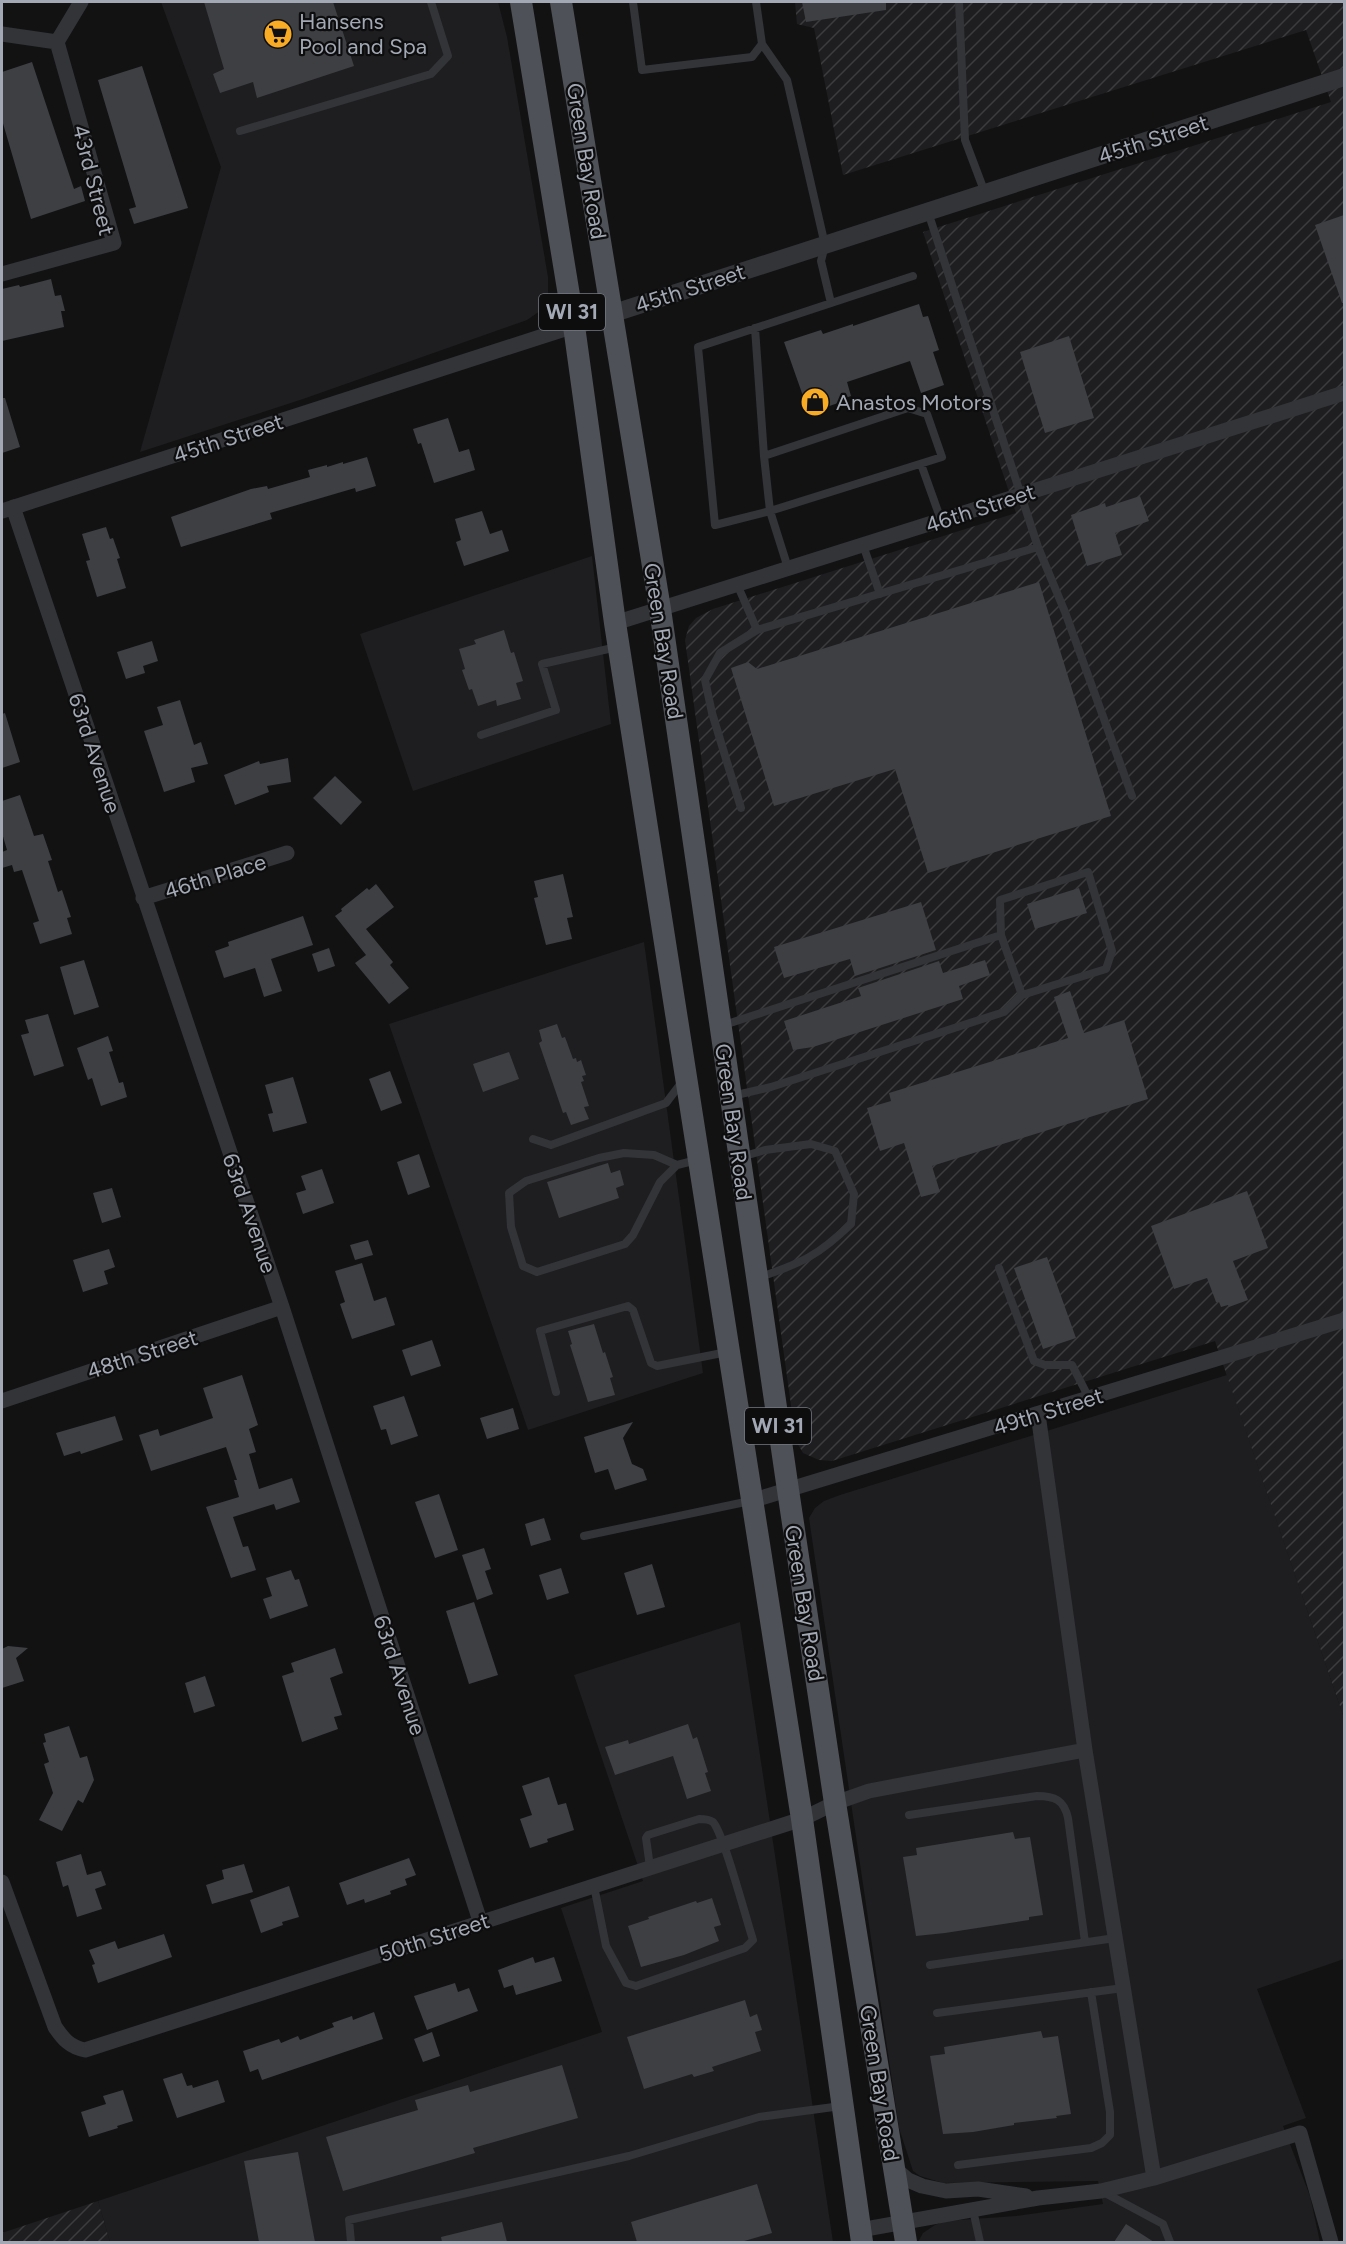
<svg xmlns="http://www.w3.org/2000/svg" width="1346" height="2244" font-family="Figtree,sans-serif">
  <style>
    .built { fill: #1e1e20 }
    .industrial { fill: url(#industrial-furrows) }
    .building { fill: #3d3f43 }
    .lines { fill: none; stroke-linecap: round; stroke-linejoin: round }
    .service { stroke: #323438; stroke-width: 8 }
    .minor { stroke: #323438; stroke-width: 15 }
    .tertiary { stroke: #323438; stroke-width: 18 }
    .primary { stroke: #4e5157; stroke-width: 22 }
    .labels { text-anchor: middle; stroke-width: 4.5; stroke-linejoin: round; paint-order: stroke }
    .shield { fill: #0d0d0e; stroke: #757a82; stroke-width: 1.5 }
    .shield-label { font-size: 21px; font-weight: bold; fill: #a2a8b4 }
    .poi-label { font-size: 22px; fill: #a2a8b4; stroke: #0d0d0e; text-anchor: start }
    .street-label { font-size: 22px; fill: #a2a8b4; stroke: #0d0d0e }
  </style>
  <defs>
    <pattern id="industrial-furrows" width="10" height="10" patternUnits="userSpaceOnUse" patternTransform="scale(1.5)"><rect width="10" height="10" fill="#1e1e20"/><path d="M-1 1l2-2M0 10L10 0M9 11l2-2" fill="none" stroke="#3c3c3e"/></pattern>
  </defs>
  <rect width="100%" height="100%" fill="#121213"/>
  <path class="built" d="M161,2h337l9,35 41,240v17l-8,17 -13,9 -224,79 -163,53 81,-285z
    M592,556l19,168 -198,67 -53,-157z
    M644,942l59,431 -175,57 -139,-406z
    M1227,1375l117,343v241l-87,30 49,129 -23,8 27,70 10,46h-402l5,-9 12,-8 10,-4 71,-5 87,-12 -5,-23 -155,2 -23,-7 -7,-5 -14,-43 -90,-610 6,-10 9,-7 16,-6z
    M740,1622l93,620h-723l-12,-41 504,-169 -41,-124 82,-27 -69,-206z"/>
  <path class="industrial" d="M795,2h549v1716l-129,-377 -383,120 -13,-1 -16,-7 -7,-12 -6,-43 -105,-758 4,-14 7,-8 17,-9 303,-96 -93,-281 408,-130 -25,-72 -463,145 -29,-147 -17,-4z
    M98,2201l12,41h-108v-9z"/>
  <path class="building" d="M204,2h129l21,64 -97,32 -4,-16 -33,11 -7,-19 11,-5z
    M802,2h84v8l-80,12z
    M32,62l42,127 7,-3 4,15 -54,18 -29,-99v-48z
    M142,66l46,142 -54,16 -5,-15 7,-2 -38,-127z
    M1344,215v88h-2l-27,-78z
    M51,279l4,17 6,-1 4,16h-4l3,16 -62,14v-52l17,-4 1,2z
    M919,304l4,13 5,-1 11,34 -6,2 11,33 -23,8 -11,-32 -63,21 4,14 -11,4 1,2 -32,11 -25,-71 37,-12 2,4 30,-10v2z
    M1069,336l25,82 -49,15 -25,-81z
    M2,398h3l15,49 -18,6z
    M448,418l11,34 10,-3 6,21 -41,13 -13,-40 -3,1 -5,-15z
    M367,457l9,29 -20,6 -1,-4 -85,25 2,6 -91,28 -10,-30 80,-28 16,-3 1,3 42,-12 -2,-7 19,-5v2l16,-5v2z
    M1140,496l9,25 -34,12 7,22 -35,11 -16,-51 34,-12 1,4z
    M482,511l8,23 12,-4 7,21 -45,15 -8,-24 5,-2 -6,-21z
    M106,527l4,12 3,-1 7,20 -3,1 9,29 -29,9 -11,-36 4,-1 -8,-26z
    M1039,582l72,234 -183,57 -33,-104 -121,37 -43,-138 17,-6 9,7z
    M504,630l7,23 3,-1 9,29 -7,2 5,16 -24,7 -1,-6 -18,6 -6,-17 -3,1 -7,-20 3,-1 -6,-20 17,-5 -2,-4z
    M152,641l6,20 -15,5 2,7 -19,6 -9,-27z
    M180,700l14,45 7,-3 7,22 -17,4 4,14 -31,10 -20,-61 19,-6 -6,-18z
    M5,713l15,49 -18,6v-54z
    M288,758l3,24 -24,4 2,6 -34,13 -11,-30 35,-14 1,3z
    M335,776l27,26 -21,23 -28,-27z
    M20,795l14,41 9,-2 9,26 -4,1 10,31 4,-2 9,27 -4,1 5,16 -32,10 -7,-21 6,-2 -17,-51 -8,2 -2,-7 -10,3v-16l5,-2 -5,-17v-32z
    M563,874l10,43 -6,1 5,21 -26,6 -12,-47 4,-1 -4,-16z
    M376,884l18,23 -28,22 27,33 -3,3 19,23 -20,16 -34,-41 11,-8 -31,-39 7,-5 -1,-2 26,-21 2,2z
    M1079,888l8,25 -52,16 -8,-25z
    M921,902l15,48 -81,26 -5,-17 -66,19 -10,-31z
    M303,916l10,29 -42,14 11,32 -18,6 -9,-29 -31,10 -9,-27 14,-5 -1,-4z
    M329,948l6,18 -17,6 -6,-18z
    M84,960l15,47 -25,8 -14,-48z
    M985,960l5,15 -31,11 4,13 -150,48 -20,3 -9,-29 77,-25 -3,-8 81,-27 4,12z
    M1070,991l14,42 40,-13 24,79 -216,67 8,26 -19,5 -17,-54 -24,8 -13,-43 24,-7 -2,-8 179,-55 -14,-41z
    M48,1014l16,52 -30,10 -13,-41 8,-2 -4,-13z
    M557,1024l5,14 3,-1 8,22 3,-1 1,4 4,-2 5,15 -4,1 2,5 -3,1 8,24 -5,1 5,12 -18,6 -5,-13 -3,1 -24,-70 3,-2 -3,-11z
    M108,1036l5,15 -4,1 10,31 4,-1 4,15 -26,9 -9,-28 -4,2 -11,-32z
    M509,1052l10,27 -36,13 -10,-28z
    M390,1071l12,32 -21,8 -12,-32z
    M293,1077l14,46 -34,9 -5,-18 5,-1 -8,-28z
    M419,1154l11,33 -22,8 -11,-33z
    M608,1163l3,10 9,-3 4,15 -8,3 3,10 -60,20 -12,-36z
    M322,1169l12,34 -31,11 -7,-21 10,-3 -5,-14z
    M112,1188l9,29 -19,6 -9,-30z
    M1247,1191l21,57 -35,13 15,39 -19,7 -1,-2 -7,2 -2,-5h-3l-9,-24 -33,11 -23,-63z
    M368,1240l5,15 -18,5 -5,-15z
    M109,1249l6,18 -11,4 4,13 -25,8 -10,-32z
    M1047,1257l29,81 -33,11 -29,-81z
    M362,1263l12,38 12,-4 9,28 -43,14 -12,-35 5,-2 -10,-31z
    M594,1324l9,29 2,-1 8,25 -3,1 5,17 -27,7 -18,-57 2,-1 -4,-13z
    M432,1340l9,26 -30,10 -9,-26z
    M242,1375l16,50 -9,4 7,23 -7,2 10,35 33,-11 8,24 -24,8 -2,-6 -41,13 10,30 5,-1 8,24 -25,8 -25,-71 33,-10 -5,-17h3l-11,-33 -75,24 -12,-36 19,-6 2,7 53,-18 -10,-30z
    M404,1396l14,40 -27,9 -5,-16 -5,1 -8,-24z
    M513,1408l6,21 -32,10 -7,-21z
    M115,1416l8,24 -42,14 -1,-3 -16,5 -8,-23z
    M633,1422l-10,16 9,26 11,5 4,11 -32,10 -7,-21 -13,4 -11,-36z
    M439,1494l19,56 -23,8 -20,-56z
    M544,1518l7,22 -20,6 -6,-22z
    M484,1548l7,21 -6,2 8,23 -16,6 -15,-45z
    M652,1564l13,43 -28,8 -13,-42z
    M561,1568l8,25 -22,7 -8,-25z
    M291,1570l4,10 4,-1 9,27 -38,13 -7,-20 9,-3 -6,-18z
    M474,1602l24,73 -29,9 -23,-73z
    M8,1646l20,2 -12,10 8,23 -22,7v-39z
    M335,1648l8,25 -13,5 12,37 -8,2 4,12 -36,13 -20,-66 12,-4 -3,-9z
    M205,1676l10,30 -21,7 -9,-30z
    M688,1724l5,15 4,-2 11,35 -3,1 6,18 -24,8 -14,-43 -58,19 -10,-28 23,-7 1,4z
    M69,1726l11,32 7,-2 7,24 -11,23 -5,-3 -16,31 -23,-11 14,-27 -9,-29 5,-2 -6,-19 3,-1 -2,-8z
    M549,1777l9,28 8,-2 8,27 -27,9 1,3 -18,6 -10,-29 12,-4 -10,-29z
    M1013,1832l2,7 15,-2 13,78 -14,2v3l-84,13 -29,3 -13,-79 14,-2 -1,-7z
    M81,1854l6,21 14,-4 5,14 -11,4 7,20 -25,8 -9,-32 -5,2 -7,-25z
    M409,1858l7,17 -11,4 2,6 -17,6 1,3 -26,9 -1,-4 -17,6 -8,-22z
    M244,1864l9,28 -41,12 -6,-19 18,-6 -2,-9z
    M289,1886l10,31 -17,5 1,3 -22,8 -11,-33z
    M712,1898l9,27 -7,2 5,14 -35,14 -43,12 -13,-41 21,-7 -1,-2 48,-16 1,2z
    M164,1934l8,23 -74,26 -6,-18 3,-1 -6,-14 26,-9 3,8z
    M533,1957l2,6 19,-6 8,24 -46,14 -3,-10 -9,3 -6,-18z
    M455,1983l3,9 11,-4 9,23 -51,19 -13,-34z
    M745,2000l5,17 7,-3 5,16 -7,2 6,19 -49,16 2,4 -20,6 -2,-3 -48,15 -17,-52z
    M374,2012l9,27 -121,41 -4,-11 -8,3 -7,-21 36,-12 2,4 17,-7 2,4 34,-13 -2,-4 20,-7 1,4z
    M1041,2031l2,7 15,-2 13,78 -15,2 1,2 -43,5v2l-41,7 -30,2 -13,-78 15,-2 -1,-7z
    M432,2032l8,24 -17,6 -9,-23z
    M562,2065l16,53 -105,30 2,5 -132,38 -17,-54 92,-27 -3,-10 53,-15 2,7z
    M182,2073l5,13 5,-1 1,3 25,-8 7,22 -48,16 -14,-39z
    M123,2090l10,31 -16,5 1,2 -29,9 -8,-25 25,-8 -3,-8z
    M298,2152l17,90h-56l-15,-81z
    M757,2184l15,49 -31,9h-104l-6,-20z
    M502,2222l5,20h-65l-1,-5z
    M1126,2224l28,18h-40z"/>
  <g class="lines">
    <path class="service" d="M633,2l9,68 110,-13 10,-13
      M756,2l6,42 25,36 38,165 -4,16 10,42
      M959,2l6,138 20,53
      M240,131l191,-57 17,-18 -17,-54
      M928,212l110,335
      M755,328l9,128
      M908,408l19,6 15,43 -172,54 -6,-55z
      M921,464l20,56
      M863,545l17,49
      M788,568l-18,-57 -55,14 -17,-178 215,-71
      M737,584l20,46 -37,23 -15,27 7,33 29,95
      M757,630l281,-83 27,65 67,184
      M481,735l75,-25 -14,-46 75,-17
      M1001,935l21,60
      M724,1025l277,-90 -1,-35 88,-28 24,79 -6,18 -84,26 -18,17 -233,75 -39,9
      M533,1139l18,6 115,-42 16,-21
      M741,1157l24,-7 46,-6 24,7 19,43 -3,30c-32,31 -49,39 -91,53
      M677,1165l-17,17 -27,53 -8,9 -88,28 -14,-6 -12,-39 -2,-34 17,-12 73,-23 25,-5 30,2 23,10 20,-5
      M999,1268l35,93 11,4h27l17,33
      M556,1392l-16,-61 88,-25 5,4 18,53 6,3 70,-14
      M584,1536l166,-35
      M909,1815l128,-19c18,0 27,4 31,22l17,124
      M594,1886l12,60 20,37 10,3 109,-38 8,-8c-7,-21 -29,-106 -40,-118 -4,-3 -9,-3 -14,-3l-51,16 -2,3 4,29
      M930,1965l185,-27
      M937,2013l186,-25
      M958,2165l133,-17 11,-5 8,-8v-23l-19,-120
      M1105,2193l58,31 7,18
      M973,2210l7,32
      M351,2242l-2,-22 280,-64 130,-39 82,-11"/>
    <path class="minor" d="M2,34l55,8 24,-40
      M2,274l112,-31 -57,-201
      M13,507l269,800 198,614
      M2,511l572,-185
      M615,623l729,-230
      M143,898l144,-45
      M2,1401l280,-94
      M1038,1414l47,336 69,428
      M751,1501l593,-181
      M2,1882l53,145c8,12 15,20 30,23l717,-231 33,-16 34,-12 216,-41
      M894,2168l14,12 14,6 24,5 32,-2 48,7
      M860,2230l178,-32 63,-7 53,-13 146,-45 31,109"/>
    <path class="tertiary" d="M574,326l770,-249"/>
    <path class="primary" d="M521,2l53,324 41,297 187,1196 60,423
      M561,2l99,607 128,881 47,313 71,439"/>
  </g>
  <defs>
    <g id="supermarket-disc" transform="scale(1.5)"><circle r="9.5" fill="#f8ab25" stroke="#0d0d0e"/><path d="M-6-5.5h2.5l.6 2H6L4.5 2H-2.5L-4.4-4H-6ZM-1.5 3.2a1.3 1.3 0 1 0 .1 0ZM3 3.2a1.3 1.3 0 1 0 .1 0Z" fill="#111"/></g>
    <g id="shop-disc" transform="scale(1.5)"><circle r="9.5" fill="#f8ab25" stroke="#0d0d0e"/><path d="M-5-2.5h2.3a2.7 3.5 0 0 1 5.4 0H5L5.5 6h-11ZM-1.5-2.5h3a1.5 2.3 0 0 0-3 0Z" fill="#111"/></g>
  </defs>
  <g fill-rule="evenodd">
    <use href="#supermarket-disc" x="278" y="34"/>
    <use href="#shop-disc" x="815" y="402"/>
  </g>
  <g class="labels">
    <g class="shield">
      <rect x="539" y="294" width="66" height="36" rx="4.5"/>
      <rect x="745" y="1408" width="66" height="36" rx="4.5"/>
    </g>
    <g class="shield-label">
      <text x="572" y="319">WI 31</text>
      <text x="778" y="1433">WI 31</text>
    </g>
    <g class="poi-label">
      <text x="299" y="29">Hansens<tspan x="299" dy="25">Pool and Spa</tspan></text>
      <text x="836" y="410">Anastos Motors</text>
    </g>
    <g class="street-label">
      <text transform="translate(1153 139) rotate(-18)" y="8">45th Street</text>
      <text transform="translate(587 161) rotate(81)" y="8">Green Bay Road</text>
      <text transform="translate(94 180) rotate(76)" y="8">43rd Street</text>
      <text transform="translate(690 288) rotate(-18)" y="8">45th Street</text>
      <text transform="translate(228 438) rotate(-18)" y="8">45th Street</text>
      <text transform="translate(980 508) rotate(-18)" y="8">46th Street</text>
      <text transform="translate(664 641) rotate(81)" y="8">Green Bay Road</text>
      <text transform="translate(95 753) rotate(72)" y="8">63rd Avenue</text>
      <text transform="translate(215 876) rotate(-17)" y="8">46th Place</text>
      <text transform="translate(734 1122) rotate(82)" y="8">Green Bay Road</text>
      <text transform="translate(250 1213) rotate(71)" y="8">63rd Avenue</text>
      <text transform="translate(142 1354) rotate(-18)" y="8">48th Street</text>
      <text transform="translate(1048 1411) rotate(-17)" y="8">49th Street</text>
      <text transform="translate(805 1603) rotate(81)" y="8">Green Bay Road</text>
      <text transform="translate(400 1675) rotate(72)" y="8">63rd Avenue</text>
      <text transform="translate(434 1937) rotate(-18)" y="8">50th Street</text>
      <text transform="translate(880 2083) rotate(81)" y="8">Green Bay Road</text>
    </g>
  </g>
  <rect width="1346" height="2244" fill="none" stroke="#a2a8b4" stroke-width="6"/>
</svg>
